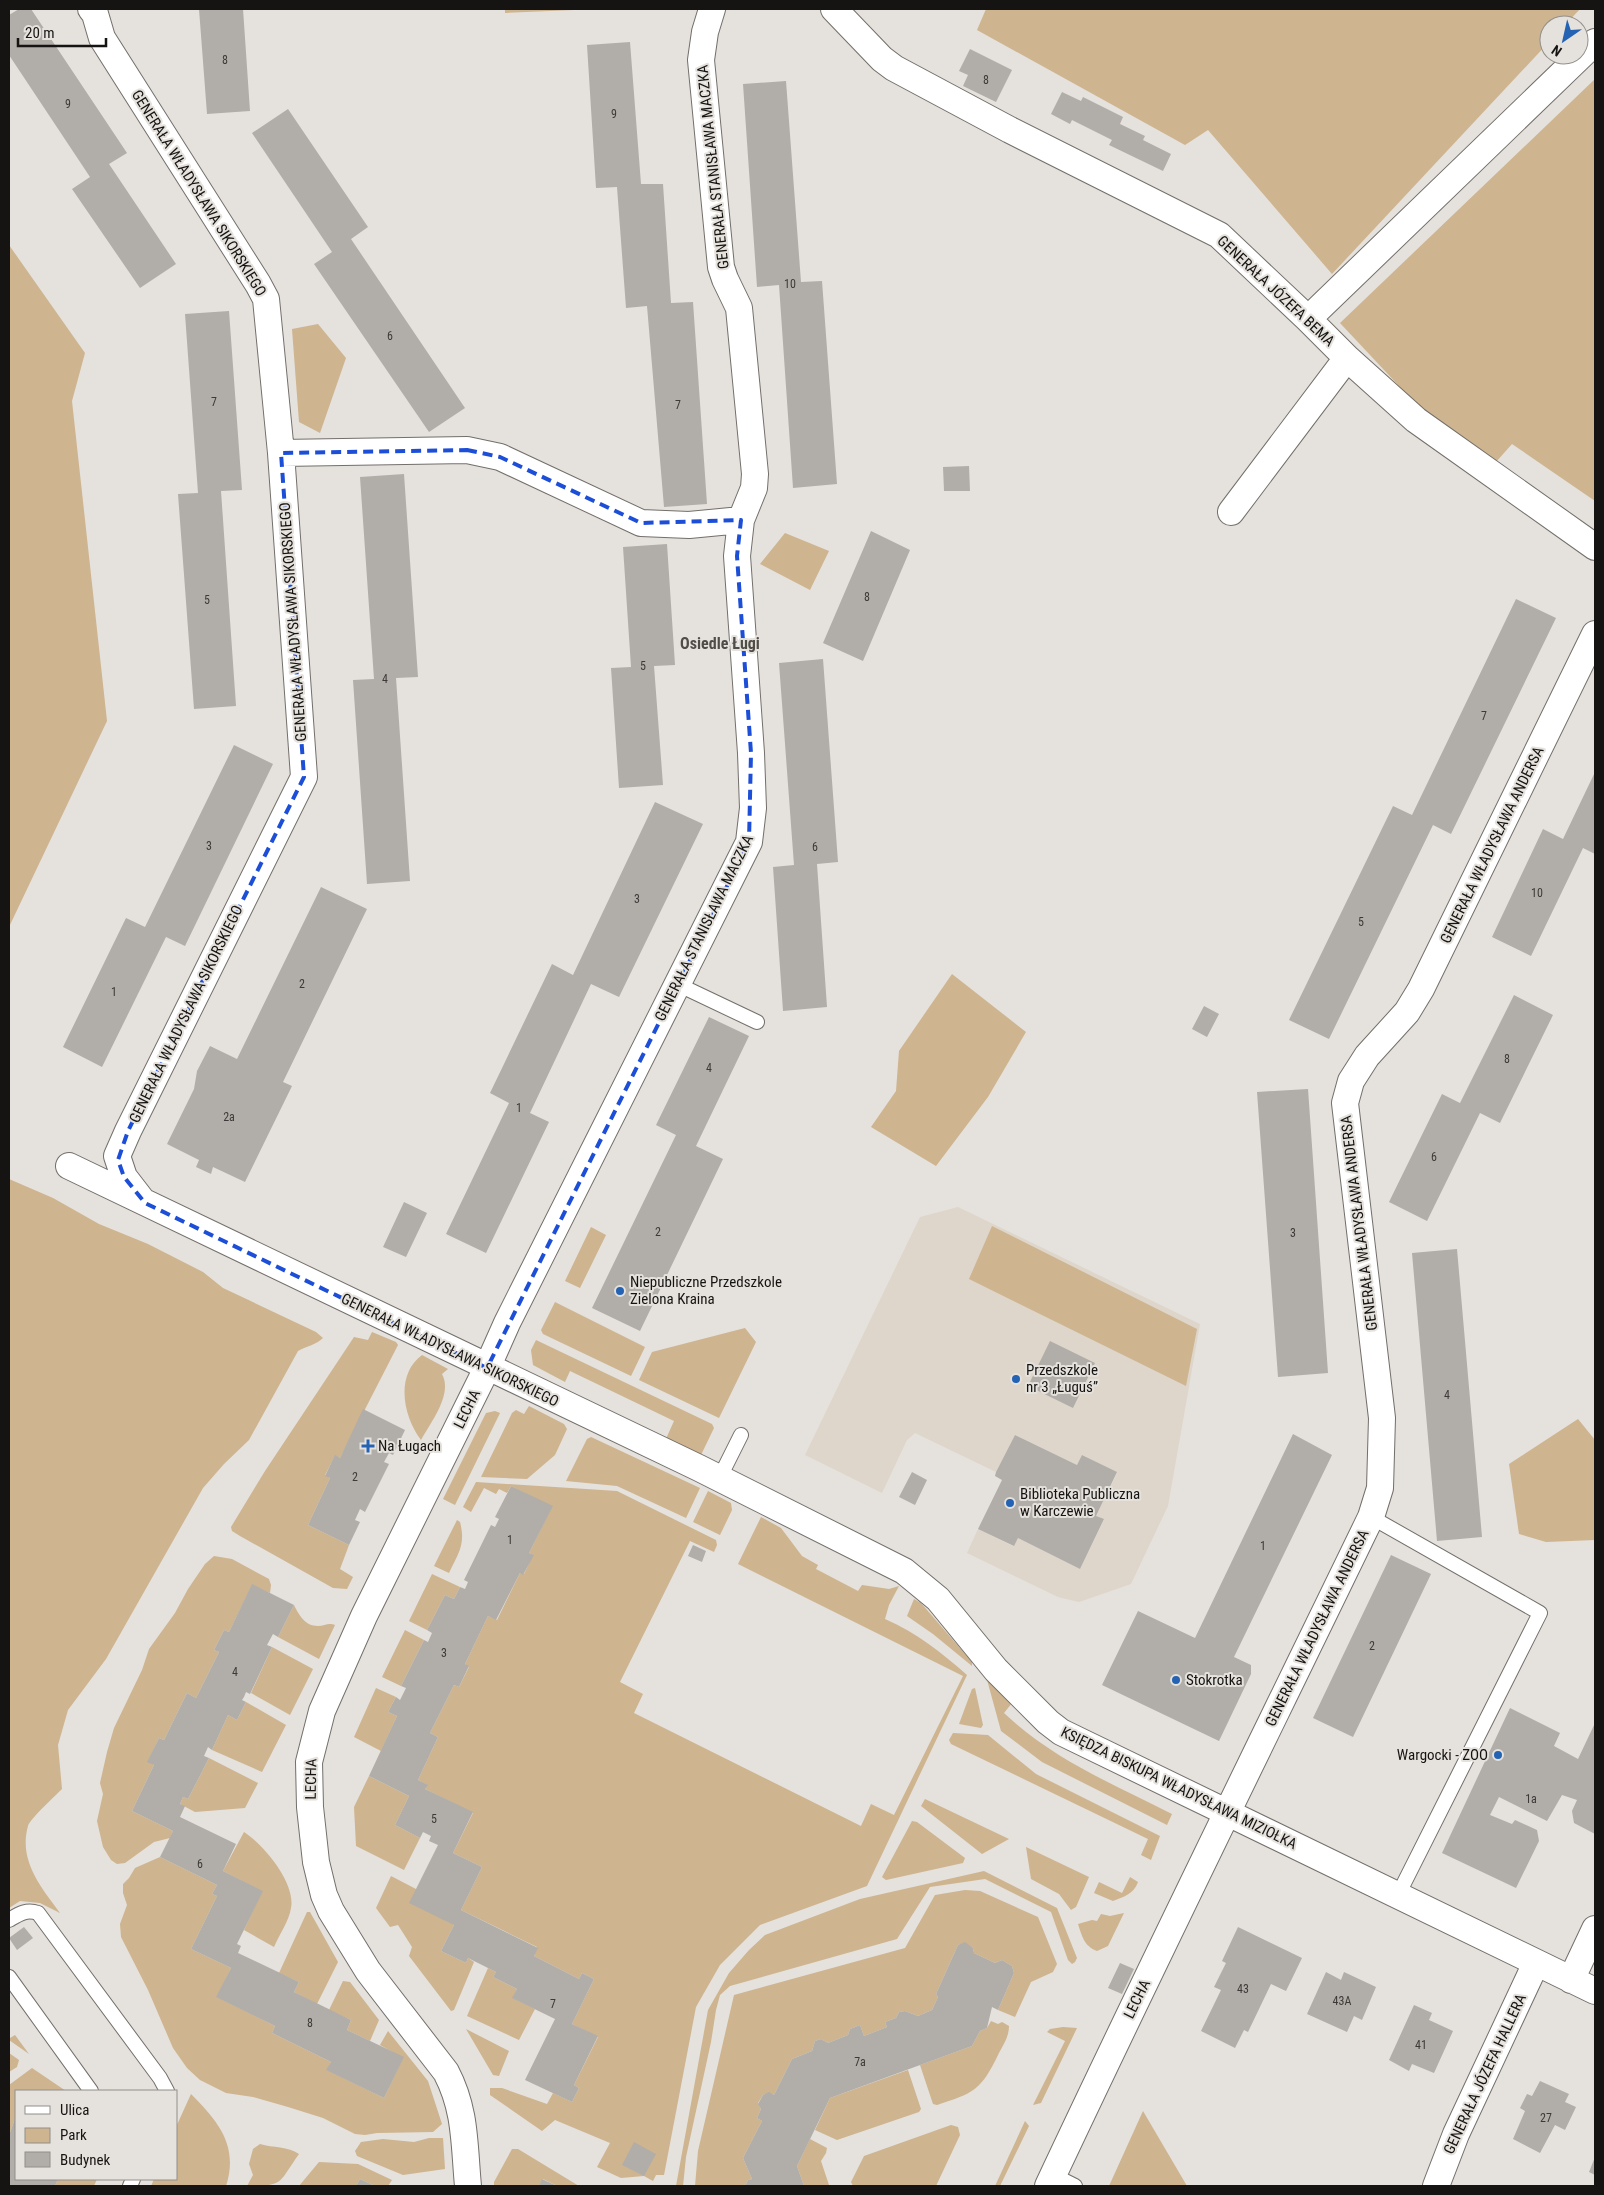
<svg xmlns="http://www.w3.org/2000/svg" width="1604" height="2195" font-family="'Roboto Condensed',sans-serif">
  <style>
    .built { fill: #ded6ca }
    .green { fill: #ceb48f }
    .building { fill: #b1ada8 }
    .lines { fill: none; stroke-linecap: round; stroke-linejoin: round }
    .lane-casing { stroke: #736f6b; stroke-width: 16 }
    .street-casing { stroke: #736f6b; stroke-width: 28 }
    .lane { stroke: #fff; stroke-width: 14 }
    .street { stroke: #fff; stroke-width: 26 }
    .marked { fill: none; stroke: #1d4ed8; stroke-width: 4; stroke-dasharray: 10 6; stroke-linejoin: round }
    .poi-dot { fill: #2462b4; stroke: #e5e1dc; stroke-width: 2 }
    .labels { text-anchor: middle; stroke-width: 4; stroke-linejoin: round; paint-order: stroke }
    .number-label { font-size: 12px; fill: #3c3a38 }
    .street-label { font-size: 15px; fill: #151412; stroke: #e5e1dc }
    .poi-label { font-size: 15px; fill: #151412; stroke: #e5e1dc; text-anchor: start }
    .neighbourhood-label { font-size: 16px; font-weight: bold; fill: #504d48; stroke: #e5e1dc }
  </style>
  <rect width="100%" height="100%" fill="#e5e1dc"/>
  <path class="built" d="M958,1207l242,117 -32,182 -37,78 -52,18 -21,-5 -91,-44 11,-24 35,17 5,-8 62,31 24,-49 -8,-4 21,-43 -34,-18 -6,10 -62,-30 -19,37 -81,-39 -8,7 -25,53 -77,-38 115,-238z"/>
  <path class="green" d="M505,9h93l-93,4z
    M986,9h594l-15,16h-16v17l-217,232 -124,-144 -23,15 -208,-115z
    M1595,79v422l-83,-57 -16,18 -81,-59 -75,-80z
    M9,245l76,108 -13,48 35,320 -98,206z
    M318,324l28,34 -26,75 -21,-11 -7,-93z
    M785,533l44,18 -19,39 -50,-26z
    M952,974l74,58 -38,65 -52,69 -65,-39 25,-36 3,-40z
    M9,1179l44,19 46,26 49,20 55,28 20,16 93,44 7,6c-7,7 -16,8 -25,13l-49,89 -25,24 -21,24 -97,171 -38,51 -10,35 4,44c-7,7 -32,30 -34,37 -10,35 14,62 32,87l-20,-10 -20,-2 -11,7z
    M992,1226l205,103 -11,57 -217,-107z
    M591,1227l15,8 -26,53 -15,-7z
    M555,1302l90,45 -14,29 -88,-42 -2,-4z
    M745,1328l11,14 -37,76 -80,-38 13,-28z
    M372,1332l24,10 2,3 -58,113 -5,-2 -10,19 5,3 -22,47 41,20 -9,24 13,8 -6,12 -14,-1 -93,-52 -8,-5 -1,-4 34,-56 89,-134 14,3z
    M536,1340l176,84 2,4 -14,29 -35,-16 9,-20 -104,-50 -5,11 -32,-17 -2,-15z
    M422,1355l26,14 -6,5c11,20 -11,48 -21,66 -18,-24 -26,-65 1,-85z
    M529,1406l35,18 3,5 -12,26 -28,24 -46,-2 31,-64 4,-3 8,4z
    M495,1411l5,2 -45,92 -12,-6 43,-86z
    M1578,1419l17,21v100l-49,2 -27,-8 -10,-70z
    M591,1437l109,51 -14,30 -69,-32 -51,-5 21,-42z
    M476,1482l141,9 99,49 1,5 -3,7 -24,-11 -70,141 23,12 -9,19 227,113 10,-22 23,11 69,-139 -225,-112 23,-47 20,11 21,28 16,9 -2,4 42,22 4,-6 27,4 10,-3 -10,19 -4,14c32,14 57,34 82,56l-100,211 -107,39 -40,40 -24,42 -32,168h-8l-3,6 -9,-5 -23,2 -24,-11 13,-24 -55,-23 -13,11 -52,-36v-7h12l45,16 6,-11 19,9 7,-14 -5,-3 24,-48 -26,-13 22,-45 -12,-6 -3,6 -45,-23 3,-9 -76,-37 21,-43 -29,-14 20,-40 -48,-24 2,-4 -9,-5 20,-43 -8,-4 24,-48 5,2 10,-20 -4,-3 23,-48 9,4 23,-47 4,1 9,-19 -4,-2 23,-46 -41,-21 -4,7 -8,-4 -3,5 -12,-6 -13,24 -8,-5z
    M708,1491l23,12 1,7 -12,25 -27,-13z
    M457,1520l3,2c6,23 -2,32 -11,51l-15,-7z
    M214,1556l18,3 37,20 2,6 -1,8 -18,-8 -23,47 -5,-2 -10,20 5,2 -23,46 -9,-5 -23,47 -5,-2 -11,23 6,4 -22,46 41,20 -3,7 -16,4 -29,21 -8,1 -6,-4 -8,-13 -6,-26 6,-27 -3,-11 7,-31 7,-24 28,-58 7,-21 26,-36 13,-24 17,-25z
    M432,1574l28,13 -6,12 -9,-4 -18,35 -18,-9z
    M914,1599l7,4 51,59v4l-39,-32 -26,-18z
    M294,1605c5,10 11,21 24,21 7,0 10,-4 17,-1l-16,34 -41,-22z
    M405,1630l19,10 -23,46 -19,-9z
    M272,1647l41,22 -23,46 -39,-22z
    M986,1676l26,27 -8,10c50,47 107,70 168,101l-5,11 -125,-63 -41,-31z
    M376,1688l20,9 -8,15 9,4 -16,35 -27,-14z
    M975,1688l8,37 -2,3 -22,-4 13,-35z
    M246,1702l40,23 -24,47 -50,-22 16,-35 9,5z
    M953,1733l35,2 48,39 124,62 -9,24 -10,-5 7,-16 -197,-95 -2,-4z
    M209,1758l49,25 -13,25 -50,4 -15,-8 3,-7 5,2z
    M369,1776l40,20 -14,29 25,13 -16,32 -48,-24 -2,-39z
    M925,1799l84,40 -27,15 -61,-48z
    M912,1821l5,1 48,36 -2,5 -77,17 -4,-3z
    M244,1832c20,13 52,51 47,76 -2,13 -12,27 -17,39l-30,-17 18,-39 -39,-20z
    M1026,1847l63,30 -13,30 -5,3 -12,-16 -28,-15z
    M160,1857l57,28 -5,9 5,2 -26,53 40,19 -14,29 58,29 -3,7 59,29 -4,8 57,28 19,-40 -23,-13 8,-14 40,50 14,43 -9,8 -56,1 -12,2 -10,-1 -32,-16 -35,-11 -35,-10 -27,-4 -26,-13 -13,-12 -14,-20 -25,-58 -27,-53 -1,-13 7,-19 -4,-12v-9l6,-6 6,-10z
    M984,1871l73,37 20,50 -2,4 -3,2 -4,-4 -17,-48 -66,-33 -55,8 -33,52 -167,47 -10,9 -4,15 -5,32 -25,115 -3,29h-7l32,-176 21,-37 20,-23 16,-15 95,-36z
    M391,1876l25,13 38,36 -13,26 25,12 2,-5 6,4 -20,48 -3,1 -42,-55 3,-9 -14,-22 -8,2 -14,-19z
    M1130,1877l8,5c-4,12 -15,15 -25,19l-19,-8 5,-11 23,11z
    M965,1890l15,1 58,26 19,47 -4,8 -22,10 -16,35 -17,-7 16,-37 -2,-7 -10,-6 -7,3 -21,-10 -1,-5 -8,-5 -7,2 -22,49 2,3 -6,13 -14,6 -13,-5 -6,1 -3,6 -11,4 2,5 -23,9 -4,-11 -10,4 -2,6 -20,8 -7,-4 -6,2 -3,10 -20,8 -18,36 -5,-2 -6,2 -5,8 3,6 -4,9 5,3 -19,37 9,21 -4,1 -3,6h-50l3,-35 36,-156 171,-47 30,-53z
    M307,1912h3l28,50 -21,42 -23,-12 5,-10 -20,-9z
    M1124,1913l-16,33 -11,5c-13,-5 -15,-15 -19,-27l14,-4 5,1 4,-7 9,2z
    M488,1968l8,4 -3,5 24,12 -4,9 22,11 -16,31 -52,-24z
    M343,1981l7,1 29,38 -9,21 -23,-11 4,-10 -22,-10z
    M991,2021l7,3 4,-2 7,4c0,11 -6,19 -11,29 -17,35 -24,38 -61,50l-4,-1 -13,-39 52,-19 8,-15 7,-3z
    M1063,2027l14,1 -36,75 -8,2 32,-64 -18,-9 3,-3z
    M466,2029l43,22 -10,25 -6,-1z
    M15,2035l14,19 -20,-14v-4l1,2z
    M9,2053l10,7 -2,7 -8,5z
    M32,2068l34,23h-50v25l-7,19v-50z
    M908,2070l13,39 -2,3 -82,28 -22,-10 15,-32z
    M191,2094c27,27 48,52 35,92h-75l3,-7h22v-52z
    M1143,2111l44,75h-78z
    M1025,2121l4,5 -29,60h-5z
    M951,2125l7,2 2,8 -24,51h-83l-2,-4 13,-26z
    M429,2138h14l2,31 -42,6 -46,-19 -2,-5 6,-9 22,-3 31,3z
    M810,2139l17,9 -1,5 -5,8 8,24 -3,1h-22l-7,-20z
    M260,2144c13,4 28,2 39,10 -21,29 -14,32 -52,32l6,-11 -4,-11 4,-15z
    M512,2149h6l61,37h-22l-14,-7 -4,7h-45v-4z
    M319,2162l39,2 34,16 -4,6h-13l-15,-7 -4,7h-57z
    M58,2179h39l-3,7h-39z"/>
  <path class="building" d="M19,9h12l96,144 -18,11 67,100 -36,24 -68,-99 18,-12 -81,-122v-40z
    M199,9h44l7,102 -43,3z
    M630,42l11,142h22l8,119 22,-1 14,202 -43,3 -17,-201 -21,2 -9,-121 -21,1 -9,-143z
    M970,49l42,21 -16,32 -33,-16 5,-11 -9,-4z
    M786,81l15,201 21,-1 15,203 -44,4 -14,-203 -22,2 -14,-203z
    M1062,92l19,9 2,-4 40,20 -3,7 25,12 -2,4 28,14 -8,17 -54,-26 3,-5 -40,-20 -2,4 -19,-10z
    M288,109l80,118 -17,12 114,169 -36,24 -115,-168 18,-12 -80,-119z
    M229,311l13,179 -21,1 15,215 -42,3 -16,-215 20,-1 -13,-179z
    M969,466l1,25h-26l-1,-24z
    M404,474l14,203 -22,1 14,203 -43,3 -14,-204 21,-1 -14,-202z
    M871,531l39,19 -47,111 -40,-18z
    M667,544l8,121 -21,1 9,119 -44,3 -8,-120 20,-1 -8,-120z
    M1516,599l40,19 -105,216 -18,-9 -104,214 -40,-19 104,-214 19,9z
    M823,659l15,203 -21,2 10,143 -44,4 -10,-144 21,-2 -15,-202z
    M234,745l39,19 -88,182 -19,-9 -64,130 -39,-20 63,-129 19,9z
    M1595,772v82l-12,-6 -52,108 -39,-19 51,-108 20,10z
    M655,802l48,22 -84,173 -28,-13 -61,129 19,9 -63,131 -40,-19 63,-131 -19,-10 62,-129 21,11z
    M321,887l46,22 -84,173 9,4 -47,96 -32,-15 -2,7 -15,-7 3,-7 -32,-16 27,-55 3,-18 13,-25 27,13z
    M1514,995l39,20 -53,108 -20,-10 -53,108 -38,-19 53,-108 18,9z
    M1204,1006l15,8 -12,23 -15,-8z
    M709,1017l40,19 -53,110 27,13 -83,172 -48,-23 84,-173 -20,-10z
    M1308,1089l20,284 -50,4 -21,-285z
    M404,1202l23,11 -21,44 -23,-10z
    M1457,1249l25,288 -45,4 -25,-288z
    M1050,1341l45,22 -22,45 -45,-22z
    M363,1409l42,21 -12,25 -4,-2 -5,9 5,2 -24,48 -5,-3 -5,11 5,2 -11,23 -41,-20 22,-47 -5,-2 10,-21 5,3z
    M1293,1434l39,21 -98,202 17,8v9l-32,67 -117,-56 36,-74 57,27z
    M1015,1435l62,30 5,-10 35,17 -21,44 8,3 -24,50 -62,-31 -4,8 -36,-17 24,-49 -7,-4 1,-4z
    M912,1472l15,8 -12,25 -16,-8z
    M511,1486l42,20 -24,47 5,2 -11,20 -3,-2 -24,47 -8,-4 -23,48 4,2 -10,21 -5,-2 -24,48 8,4 -20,43 10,5 -3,4 48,23 -20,41 29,14 -21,43 77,38 -4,8 45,23 3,-6 12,6 -22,45 26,12 -24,49 5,3 -7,14 -47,-22 30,-61 -43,-21 5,-9 -24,-12 3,-5 -28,-14 -2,5 -25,-12 13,-26 -45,-22 29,-58 -9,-4 2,-5 -8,-4 -3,6 -25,-13 14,-29 -40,-20 28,-60 -9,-4 8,-15 4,3 6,-12 -5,-2 23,-46 4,2 4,-9 -5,-3 18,-35 9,4 6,-12 5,2 3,-7 -4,-2 27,-55 4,2 4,-8 -4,-2z
    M693,1545l13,6 -4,11 -14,-6z
    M1391,1555l40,19 -78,163 -40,-19z
    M252,1584l42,21 -16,32 -5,-3 -6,11 5,2 -22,47 -4,-2 -2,5 -2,3 4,2 -9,18 -9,-5 -16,35 -4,-3 -4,9 5,2 -21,41 -5,-2 -3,7 5,2 -5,11 56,27 -13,27 40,20 -26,53 4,2 -3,7 61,29 -5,10 57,28 -4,10 57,27 -20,41 -58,-28 5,-8 -59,-29 3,-7 -59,-29 15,-29 -40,-19 26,-53 -5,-2 5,-9 -57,-28 13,-26 -41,-20 22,-46 -7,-3 12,-24 5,2 23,-47 9,5 23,-46 -5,-2 10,-20 5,2z
    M1510,1708l50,25 -6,13 24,13 17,-36v111l-21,-11 -2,-12 5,-11 -15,-5 -15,26 -48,-24 -9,18 22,9 3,-4 22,10 2,11 -23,47 -74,-35z
    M24,1927l9,11 -16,12 -8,-12z
    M1238,1927l64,31 -16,33 -15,-7 -23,48 -4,-2 -9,18 -34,-17 20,-41 -7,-3 12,-24 -4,-2z
    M965,1942l8,6 1,5 21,10 7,-3 10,6 2,7 -16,37 -6,-3 -5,21 -7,3 -8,15 -142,52 -33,68 7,20h-59l3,-6 4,-1 -9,-21 19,-37 -5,-3 4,-9 -3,-5 5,-9 6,-3 5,3 18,-36 20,-8 3,-10 6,-2 7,4 20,-8 2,-6 10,-4 4,11 23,-9 -2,-5 11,-4 3,-6 6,-1 13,5 14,-6 6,-13 -2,-3 22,-49z
    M1120,1963l14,6 -12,25 -14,-6z
    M1326,1972l15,8 3,-8 32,15 -14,33 -8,-4 -7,16 -40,-18z
    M1414,2005l18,8 -3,7 24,11 -19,42 -22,-9 -3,7 -20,-11z
    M1540,2081l29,13 -4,8 11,5 -11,23 -10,-5 -15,28 -27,-14 12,-28 -5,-3 7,-14 5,2z
    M16,2116v63h42l-3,7h-46v-51z
    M634,2142l22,12 -12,22 -22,-11z
    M1595,2157v18l-6,-3z
    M360,2179l15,7h-19z
    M542,2179l15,7h-18z"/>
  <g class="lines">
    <g class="lane-casing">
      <path id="lane" d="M677,984l80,38
        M719,1479l22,-44
        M1371,1517l169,96 -142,282
        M9,1920c10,-6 17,-11 29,-7l122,165 7,13
        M9,1977l82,114
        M1053,2175l22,11
        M130,2186l3,-7"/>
    </g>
    <g class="street-casing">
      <path id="street" d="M91,9l4,5 7,24 156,246 8,15 15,154 23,324 -176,354 -11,25 7,21 17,22
        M834,9l48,50 12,9 116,62 209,105 89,84 39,39 69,62 179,127
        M1308,319l287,-277
        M281,453l186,-3 33,7 141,66 48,2 52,-5
        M1231,512l116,-154
        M69,1166l630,302 205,103 34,28 58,71 52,52 13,10 534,259
        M1571,1980l24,-51
        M468,2186c-4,-42 -2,-76 -22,-114l-78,-101 -37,-60 -7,-16 -8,-33 -6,-55 -1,-45 13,-51 42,-95 123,-248 20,-45 242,-481 4,-34 -2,-55 -14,-197 4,-36 13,-32 1,-14 -16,-166 -14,-29 -4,-12 -20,-207 4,-28 7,-23
        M1048,2186c105,-224 215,-446 323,-669l9,-29 2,-70 -37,-315 6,-22 16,-25 40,-44 14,-23 174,-355
        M1436,2186l20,-52 80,-171"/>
    </g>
    <use href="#lane" class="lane"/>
    <use href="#street" class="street"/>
  </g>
  <path class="marked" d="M467,450l33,7 141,66 100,-3 -4,36 14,197 -2,89 -262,526 -342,-165 -21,-26 -6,-17 10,-29 176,-354 -23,-324z"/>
  <g class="poi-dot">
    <circle cx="620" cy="1291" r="5"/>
    <circle cx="1016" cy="1379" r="5"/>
    <path d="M365.5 1438.5h5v5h5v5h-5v5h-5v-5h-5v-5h5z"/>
    <circle cx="1010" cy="1503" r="5"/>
    <circle cx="1176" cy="1680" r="5"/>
    <circle cx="1498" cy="1755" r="5"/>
  </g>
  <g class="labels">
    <g class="number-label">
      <text x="225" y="64">8</text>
      <text x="986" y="84">8</text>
      <text x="68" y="108">9</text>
      <text x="614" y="118">9</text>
      <text x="790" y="288">10</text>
      <text x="390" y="340">6</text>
      <text x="214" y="406">7</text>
      <text x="678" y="409">7</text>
      <text x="867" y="601">8</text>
      <text x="207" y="604">5</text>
      <text x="643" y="670">5</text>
      <text x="385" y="683">4</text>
      <text x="1484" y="720">7</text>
      <text x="209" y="850">3</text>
      <text x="815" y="851">6</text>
      <text x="1537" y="897">10</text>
      <text x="637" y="903">3</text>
      <text x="1361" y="926">5</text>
      <text x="302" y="988">2</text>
      <text x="114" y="996">1</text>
      <text x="1507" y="1063">8</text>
      <text x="709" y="1072">4</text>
      <text x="519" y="1112">1</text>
      <text x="229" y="1121">2a</text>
      <text x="1434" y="1161">6</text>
      <text x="658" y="1236">2</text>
      <text x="1293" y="1237">3</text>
      <text x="1447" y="1399">4</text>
      <text x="355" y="1481">2</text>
      <text x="510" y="1544">1</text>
      <text x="1263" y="1550">1</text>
      <text x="1372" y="1650">2</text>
      <text x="444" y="1657">3</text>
      <text x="235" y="1676">4</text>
      <text x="1531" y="1803">1a</text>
      <text x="434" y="1823">5</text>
      <text x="200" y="1868">6</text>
      <text x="1243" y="1993">43</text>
      <text x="1342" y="2005">43A</text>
      <text x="553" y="2008">7</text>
      <text x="310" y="2027">8</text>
      <text x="1421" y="2049">41</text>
      <text x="860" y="2066">7a</text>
      <text x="1546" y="2122">27</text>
    </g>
    <g class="street-label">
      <text transform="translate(713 167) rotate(-96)" y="5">GENERAŁA STANISŁAWA MACZKA</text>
      <text transform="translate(199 193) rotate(58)" y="5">GENERAŁA WŁADYSŁAWA SIKORSKIEGO</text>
      <text transform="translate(1276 291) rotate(43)" y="5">GENERAŁA JÓZEFA BEMA</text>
      <text transform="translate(293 622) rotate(-94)" y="5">GENERAŁA WŁADYSŁAWA SIKORSKIEGO</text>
      <text transform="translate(1492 845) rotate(-64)" y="5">GENERAŁA WŁADYSŁAWA ANDERSA</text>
      <text transform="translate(704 928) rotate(-64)" y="5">GENERAŁA STANISŁAWA MACZKA</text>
      <text transform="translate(186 1014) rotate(-64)" y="5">GENERAŁA WŁADYSŁAWA SIKORSKIEGO</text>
      <text transform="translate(1359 1223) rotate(-97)" y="5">GENERAŁA WŁADYSŁAWA ANDERSA</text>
      <text transform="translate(450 1350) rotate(26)" y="5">GENERAŁA WŁADYSŁAWA SIKORSKIEGO</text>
      <text transform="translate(467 1409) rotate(-64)" y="5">LECHA</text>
      <text transform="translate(1317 1628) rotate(-64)" y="5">GENERAŁA WŁADYSŁAWA ANDERSA</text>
      <text transform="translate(311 1779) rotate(-89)" y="5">LECHA</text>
      <text transform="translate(1179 1788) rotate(26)" y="5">KSIĘDZA BISKUPA WŁADYSŁAWA MIZIOŁKA</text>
      <text transform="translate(1137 1999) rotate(-64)" y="5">LECHA</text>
      <text transform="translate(1485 2074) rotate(-65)" y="5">GENERAŁA JÓZEFA HALLERA</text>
    </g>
    <g class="poi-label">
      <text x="630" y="1287">Niepubliczne Przedszkole<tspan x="630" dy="17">Zielona Kraina</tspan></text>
      <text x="1026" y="1375">Przedszkole<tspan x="1026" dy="17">nr 3 „Ługuś”</tspan></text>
      <text x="378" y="1451">Na Ługach</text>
      <text x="1020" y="1499">Biblioteka Publiczna<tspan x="1020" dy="17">w Karczewie</tspan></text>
      <text x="1186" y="1685">Stokrotka</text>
      <text x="1488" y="1760" text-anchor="end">Wargocki - ZOO</text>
    </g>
    <g class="neighbourhood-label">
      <text x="720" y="649">Osiedle Ługi</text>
    </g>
  </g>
  <rect width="1604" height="2195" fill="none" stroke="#151412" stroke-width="20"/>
  <rect x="15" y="2090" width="162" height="90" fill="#e5e1dc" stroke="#928f8b"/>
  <rect x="25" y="2106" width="25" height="8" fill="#ffffff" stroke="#928f8b"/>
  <text x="60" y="2115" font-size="15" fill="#151412">Ulica</text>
  <rect x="25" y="2128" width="25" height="15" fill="#ceb48f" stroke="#928f8b"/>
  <text x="60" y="2140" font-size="15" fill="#151412">Park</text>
  <rect x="25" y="2152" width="25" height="15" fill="#b1ada8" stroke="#928f8b"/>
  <text x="60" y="2165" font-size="15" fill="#151412">Budynek</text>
  <g transform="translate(1564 40) rotate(214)"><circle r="24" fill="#e5e1dc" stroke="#928f8b"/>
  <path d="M0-4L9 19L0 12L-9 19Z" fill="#2462b4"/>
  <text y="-8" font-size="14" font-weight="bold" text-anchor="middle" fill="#151412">N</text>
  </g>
  <path d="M18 38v8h88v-8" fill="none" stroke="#151412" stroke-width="2.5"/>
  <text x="25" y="38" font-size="15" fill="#151412" stroke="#e5e1dc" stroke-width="4" paint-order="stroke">20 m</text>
</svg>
